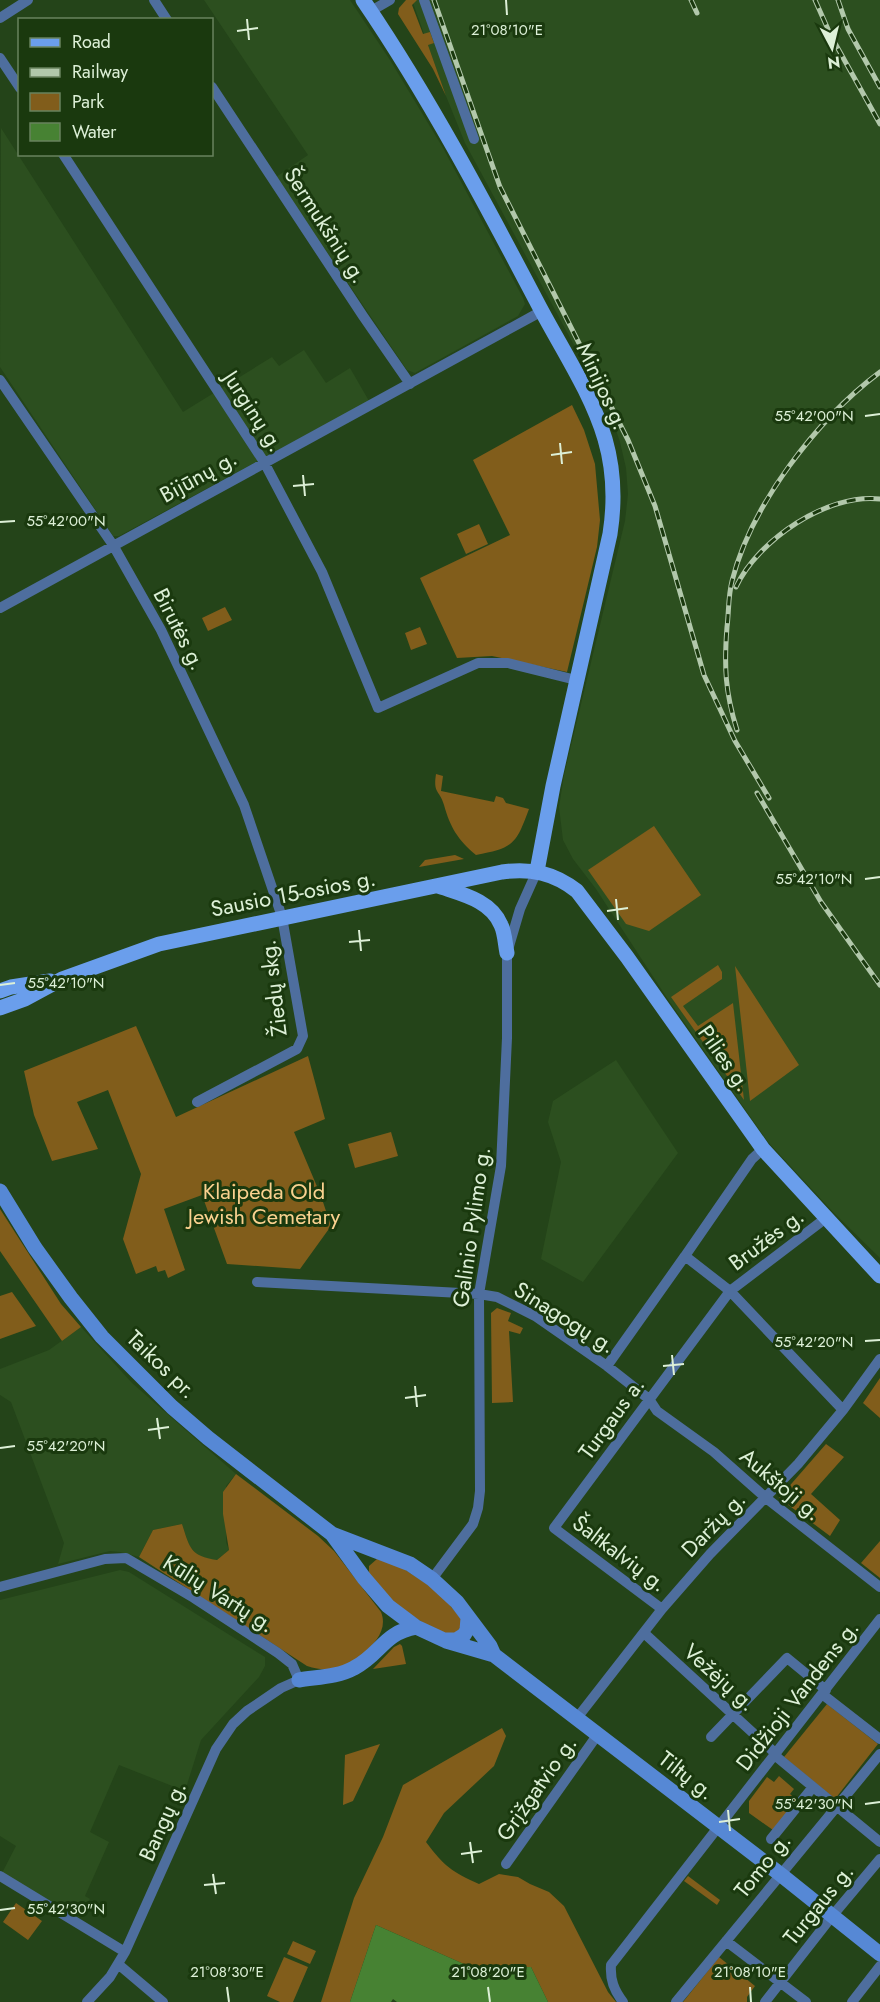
<svg xmlns="http://www.w3.org/2000/svg" width="880" height="2002" font-family="Jost,sans-serif">
  <style>
    .built { fill: #2c4f1f }
    .green { fill: #815d1b }
    .water { fill: #478233 }
    .lines { fill: none; stroke-linecap: round; stroke-linejoin: round }
    .street { stroke: #4e6e9e; stroke-width: 10 }
    .secondary { stroke: #5688d5; stroke-width: 15 }
    .primary { stroke: #6a9eec; stroke-width: 15 }
    .rail-casing { stroke: #b2c8ab; stroke-width: 5 }
    .rail { stroke: #1a390e; stroke-width: 3; stroke-dasharray: 9; stroke-linecap: butt }
    .ticks { fill: none; stroke: #ddf0d7; stroke-width: 2 }
    .labels { text-anchor: middle; stroke-width: 6; stroke-linejoin: round; paint-order: stroke }
    .street-label { font-size: 22px; fill: #ddf0d7; stroke: #1a390e }
    .park-label { font-size: 22px; fill: #fad18f; stroke: #1a390e }
    .ticks-label { font-size: 15px; text-anchor: middle; fill: #ddf0d7; stroke: #1a390e; stroke-width: 6; stroke-linejoin: round; paint-order: stroke }
  </style>
  <rect width="100%" height="100%" fill="#244419"/>
  <path class="built" d="M204,0h146l40,60 53,88 80,150 2,6 -7,12 -103,57 -8,-3 -131,-193 32,-22z
    M412,0h468v1258l-47,-46 -65,-70 -101,-144 -71,-109 -23,-30 -10,-19 -4,-33 5,-32 61,-254 3,-27 -2,-26 -6,-26 -11,-32 -144,-267 -19,-47z
    M1,128l182,284 89,-55 7,9 25,-16 22,33 24,-15 19,33 -250,135h-6l-113,-169z
    M616,1060l62,93 -95,129 -42,-23 20,-97 -13,-40 5,-21z
    M81,1327l51,56 104,91 -10,12v56l3,8 -12,10 -16,-2 -5,-4 -7,-9 -7,-21 -29,6 -14,27 -19,-5 -10,-1 -52,13 6,-21 -53,-141 -11,-7v-26l49,-19z
    M120,1570l9,2 136,85v9l-6,11 -58,63 -16,51 -66,-26 -29,67 19,10 -24,54 5,3 -11,18 -77,-44 14,-27 -16,-10v-236z"/>
  <path class="green" d="M406,0h11l-5,5 11,29 7,-2 4,11 -6,2 18,51 -13,-27 -35,-55 1,-6z
    M572,405l12,25 11,34 5,56 -3,27 -30,125 -75,-16 -35,2 -37,-80 90,-43 -37,-75z
    M479,524l9,20 -22,10 -9,-20z
    M225,607l7,13 -24,11 -6,-13z
    M420,627l7,17 -16,6 -6,-17z
    M436,774l7,2 -2,15 53,11 2,-6 7,2 3,5 23,6c-13,35 -15,39 -53,46 -18,-15 -26,-28 -32,-50 -5,-16 -11,-11 -8,-31z
    M654,826l47,69 -52,36 -23,-7 -38,-54z
    M455,855l9,4 -45,8 6,-7z
    M718,965l4,7v7l-39,27 15,20 35,-23 11,97 -73,-103z
    M735,966l64,99 -49,36z
    M136,1026l40,91 132,-61 17,63 -31,13 27,64 10,30 -31,43 -73,-5 -25,-69 -38,14 21,61 -17,8 -3,-8 -7,2 -2,-6 -20,8 -13,-35 18,-65 -33,-84 -31,12 21,47 -46,12 -18,-46 -10,-44z
    M391,1132l7,24 -43,12 -7,-24z
    M0,1209l61,95 20,23 -19,14 -62,-90z
    M12,1292l24,34 -36,13v-43z
    M497,1308l14,5 -3,8 15,7 -3,6 -11,-3 4,71 -21,1 -1,-90z
    M880,1378v40l-17,-15z
    M826,1444l18,13 -33,37 29,26 -10,16 -51,-38z
    M236,1474l82,62 16,15 47,61c7,17 -6,31 -17,41 -5,5 -9,11 -15,13 -14,4 -28,5 -42,0l-168,-109 14,-27 29,-6c8,24 8,32 35,36l12,-10 -6,-36v-22z
    M880,1541v37l-19,-15z
    M377,1559l21,6 41,27 24,29 -7,15 -20,-5 -39,-25 -28,-32v-8z
    M400,1644l2,2 4,18 -33,5 21,-22z
    M827,1704l51,40 -43,55 -51,-42z
    M502,1728l4,8 -12,30 -50,47 -18,29c18,24 26,30 53,42l20,-10 19,3 12,7 19,8 15,14 44,86 8,10h-68l-17,-35 -56,2 -99,-44 -26,77h-29l33,-104 29,-61 20,-52z
    M380,1744l-27,57 -10,4 2,-50z
    M779,1776l15,13 -4,5 8,7 -25,29 -24,-17v-12l18,-24 7,5z
    M688,1876l32,24 -3,5 -33,-24z
    M16,1903l26,18 -14,19 -25,-18z
    M293,1941l23,10 -6,13 -23,-10z
    M284,1957l24,10 -15,35h-13l-13,-6z
    M719,1957l36,29 -8,11v5h-64z"/>
  <path class="water" d="M376,1925l99,44 56,-2 17,35h-151l-4,-3 -2,3h-41z"/>
  <g class="lines">
    <path class="street" d="M154,0l13,20
      M424,0l50,139
      M371,11l19,-11
      M0,18l28,-18
      M0,58l20,30
      M212,87l151,229 47,68
      M63,154l201,308 58,110 56,136 100,-45h30l68,17
      M0,380l113,165 48,85 83,175 38,112 21,119 -6,13 -100,53
      M0,608l542,-297
      M763,1149l-11,10 -67,97 45,35 113,119
      M257,1282l222,12 18,3 38,19 72,50 42,33 8,12 57,41 52,46 114,89
      M607,1366l78,-110
      M432,1579l41,-55 5,-16 2,-17 -1,-197 22,-128 6,-128v-85l13,-44 17,-38
      M0,1587l105,-28 21,-1 68,40 84,55 14,11 7,16 -18,8 -34,23 -14,13 -17,25 -91,203 -15,25 -23,25
      M662,1609l-108,-81 176,-237 96,-73
      M644,1633l131,120 3,5 102,84
      M822,1694l58,45
      M577,1718l85,-109 48,-55 88,-90 45,-54 37,-51
      M711,1737l76,-79 39,32
      M771,1839l42,-52
      M506,1864l92,-130
      M0,1876l125,76
      M726,1941l80,61
      M118,1964l45,38
      M623,2002c-9,-12 -13,-22 -12,-37l269,-346
      M676,2002l204,-248
      M765,2002l68,-87 47,-56
      M852,2002l28,-36"/>
    <path class="secondary" d="M0,1191l35,57 36,50 31,39 70,70 36,31 124,96 32,44 24,28 28,21 28,13h12l8,-5 3,-5 1,-12
      M332,1534l78,30 22,15 25,23 33,44 4,9 286,219 100,80
      M446,1641l48,14
      M299,1680c18,-3 39,-3 55,-12 27,-14 29,-35 62,-41"/>
    <path class="primary" d="M363,0c66,97 121,201 175,304 23,44 53,88 67,135 9,31 10,63 5,95l-57,252 -16,85
      M438,886c23,8 53,14 63,39 4,8 4,19 6,28
      M0,991l11,-4 39,-6
      M0,1008l25,-9 37,-20 97,-35 343,-72c29,-4 52,1 75,19l50,66 136,192 117,127"/>
    <g class="rail-casing">
      <path id="rail" d="M434,0l66,187 128,253 27,66 49,169 31,66 34,57
        M691,0l6,13
        M815,0l16,36 49,88
        M838,0l10,29 32,58
        M736,587c22,-47 91,-94 144,-88
        M737,730c-12,-38 -13,-64 -10,-103 2,-16 1,-30 5,-46 19,-76 85,-162 148,-209
        M757,793l64,109 59,83"/>
    </g>
    <use href="#rail" class="rail"/>
  </g>
  <path class="ticks" d="M506,0l1,15M247,19l2,21M237,31l21,-3M865,416l15,-2M560,443l2,21M551,455l21,-3M303,475l2,21M293,486l21,-2M0,522l15,-1M865,879l15,-2M616,899l2,21M607,911l21,-3M359,930l2,21M349,942l21,-2M0,985l15,-2M865,1341l15,-1M672,1355l2,20M663,1366l21,-2M415,1386l2,21M405,1398l21,-3M157,1418l3,21M148,1430l21,-3M0,1448l15,-2M865,1804l15,-2M728,1810l2,21M719,1822l21,-3M470,1842l3,21M461,1854l21,-3M213,1874l3,20M204,1885l21,-2M0,1910l15,-2M227,1987l2,15M488,1987l2,15M750,1987l1,15"/>
  <g class="labels">
    <g class="street-label">
      <text transform="translate(326 225) rotate(57)" y="8">Šermukšnių g.</text>
      <text transform="translate(603 386) rotate(65)" y="8">Minijos g.</text>
      <text transform="translate(254 411) rotate(57)" y="8">Jurginų g.</text>
      <text transform="translate(198 476) rotate(-29)" y="8">Bijūnų g.</text>
      <text transform="translate(180 629) rotate(63)" y="8">Birutės g.</text>
      <text transform="translate(293 893) rotate(-11)" y="8">Sausio 15-osios g.</text>
      <text transform="translate(273 988) rotate(-97)" y="8">Žiedų skg.</text>
      <text transform="translate(725 1058) rotate(55)" y="8">Pilies g.</text>
      <text transform="translate(471 1227) rotate(-82)" y="8">Galinio Pylimo g.</text>
      <text transform="translate(766 1239) rotate(-37)" y="8">Bružės g.</text>
      <text transform="translate(565 1317) rotate(32)" y="8">Sinagogų g.</text>
      <text transform="translate(162 1364) rotate(44)" y="8">Taikos pr.</text>
      <text transform="translate(611 1418) rotate(-54)" y="8">Turgaus a.</text>
      <text transform="translate(781 1484) rotate(40)" y="8">Aukštoji g.</text>
      <text transform="translate(713 1524) rotate(-46)" y="8">Daržų g.</text>
      <text transform="translate(620 1553) rotate(37)" y="8">Šaltkalvių g.</text>
      <text transform="translate(219 1593) rotate(32)" y="8">Kūlių Vartų g.</text>
      <text transform="translate(720 1677) rotate(42)" y="8">Vežėjų g.</text>
      <text transform="translate(797 1695) rotate(-52)" y="8">Didžioji Vandens g.</text>
      <text transform="translate(687 1775) rotate(38)" y="8">Tiltų g.</text>
      <text transform="translate(536 1788) rotate(-55)" y="8">Grįžgatvio g.</text>
      <text transform="translate(162 1821) rotate(-66)" y="8">Bangų g.</text>
      <text transform="translate(762 1865) rotate(-51)" y="8">Tomo g.</text>
      <text transform="translate(818 1904) rotate(-51)" y="8">Turgaus g.</text>
    </g>
    <g class="park-label">
      <text x="264" y="1199">Klaipeda Old<tspan x="264" dy="25">Jewish Cemetary</tspan></text>
    </g>
  </g>
  <g class="ticks-label">
    <text x="507" y="35">21°08'10"E</text>
    <text x="814" y="421">55°42'00"N</text>
    <text x="66" y="526">55°42'00"N</text>
    <text x="814" y="884">55°42'10"N</text>
    <text x="66" y="988">55°42'10"N</text>
    <text x="814" y="1347">55°42'20"N</text>
    <text x="66" y="1451">55°42'20"N</text>
    <text x="814" y="1809">55°42'30"N</text>
    <text x="66" y="1914">55°42'30"N</text>
    <text x="227" y="1977">21°08'30"E</text>
    <text x="488" y="1977">21°08'20"E</text>
    <text x="750" y="1977">21°08'10"E</text>
  </g>
  <rect x="18" y="18" width="195" height="138" fill="#1a390e" stroke="#68825e" stroke-width="1.5"/>
  <rect x="30" y="38" width="30" height="9" fill="#6a9eec" stroke="#68825e" stroke-width="1.5"/>
  <text x="72" y="48" font-size="18" fill="#ddf0d7">Road</text>
  <rect x="30" y="68" width="30" height="9" fill="#b2c8ab" stroke="#68825e" stroke-width="1.5"/>
  <text x="72" y="78" font-size="18" fill="#ddf0d7">Railway</text>
  <rect x="30" y="93" width="30" height="18" fill="#815d1b" stroke="#68825e" stroke-width="1.5"/>
  <text x="72" y="108" font-size="18" fill="#ddf0d7">Park</text>
  <rect x="30" y="123" width="30" height="18" fill="#478233" stroke="#68825e" stroke-width="1.5"/>
  <text x="72" y="138" font-size="18" fill="#ddf0d7">Water</text>
  <g transform="translate(832 48) rotate(173)" stroke="#1a390e" stroke-width="4.5" paint-order="stroke">
  <path d="M0-4.5L10 22L0 15L-10 22Z" fill="#ddf0d7"/>
  <text y="-9" font-size="16" font-weight="bold" text-anchor="middle" fill="#ddf0d7">N</text>
  </g>
</svg>
